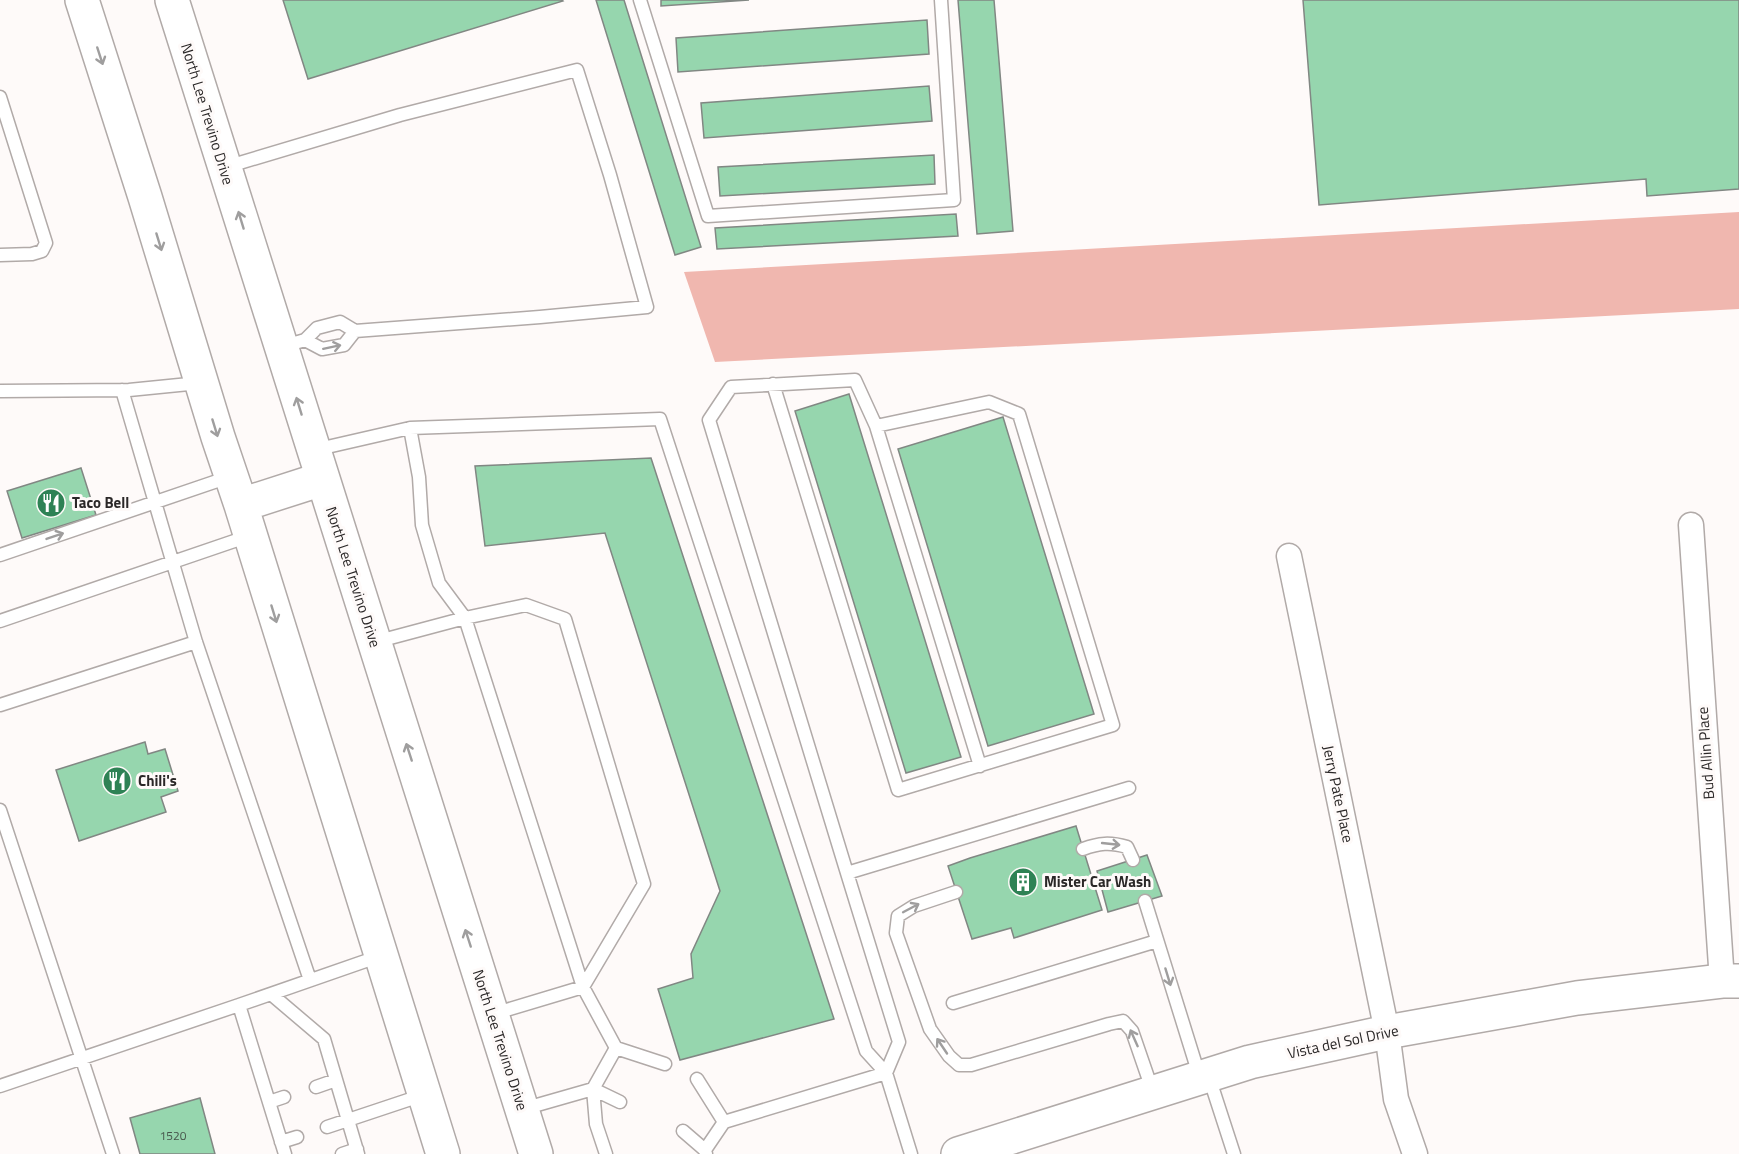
<svg xmlns="http://www.w3.org/2000/svg" width="1739" height="1154" font-family="'Titillium Web',sans-serif">
  <style>
    .green { fill: #f0b7af }
    .building { fill: #96d6ae; stroke: #818783; stroke-width: 1.5 }
    .lines { fill: none; stroke-linecap: round; stroke-linejoin: round }
    .lane-casing { stroke: #b1aaa8; stroke-width: 15 }
    .street-casing { stroke: #b1aaa8; stroke-width: 27 }
    .secondary-casing { stroke: #b1aaa8; stroke-width: 36 }
    .lane { stroke: #fff; stroke-width: 12 }
    .street { stroke: #fff; stroke-width: 24 }
    .secondary { stroke: #fff; stroke-width: 33 }
    .oneway { stroke: #9f9e9e }
    .labels { text-anchor: middle; stroke-width: 6; stroke-linejoin: round; paint-order: stroke }
    .number-label { font-size: 12px; fill: #455349 }
    .street-label { font-size: 15px; fill: #2a2727; stroke: #fefaf9 }
    .poi-label { font-size: 15px; font-weight: bold; fill: #2a2727; stroke: #fefaf9; text-anchor: start }
  </style>
  <rect width="100%" height="100%" fill="#fefaf9"/>
  <path class="green" d="M1739,212v97l-1024,53 -31,-90z"/>
  <path class="building" d="M283,0h279l1,1 -255,78z
    M596,0h28l77,247 -26,8z
    M661,0h88l-88,6z
    M958,0h36l19,231 -36,3z
    M1303,0h436v189l-92,7 -1,-17 -327,26z
    M927,20l2,34 -251,18 -2,-34z
    M929,86l3,35 -228,17 -3,-35z
    M934,155l1,29 -215,12 -2,-29z
    M956,214l2,22 -241,13 -2,-21z
    M849,394l112,363 -55,16 -111,-362z
    M1003,417l91,297 -106,32 -90,-297z
    M651,458l183,561 -154,41 -22,-71 35,-11 -2,-24 29,-63 -115,-358 -120,13 -10,-80z
    M81,468l15,47 -74,23 -15,-47z
    M145,742l3,12 17,-5 13,42 -17,6 5,15 -87,29 -23,-71z
    M1076,826l26,84 -88,28 -3,-10 -39,11 -24,-73 22,-8z
    M1147,855l15,41 -54,16 -11,-41z
    M200,1098l15,56h-75l-10,-36z"/>
  <g class="lines">
    <g class="lane-casing">
      <path id="lane" d="M640,0l68,216 246,-16 -13,-200
        M0,97l46,146 -4,8 -10,3 -32,1
        M226,167l174,-52 177,-45 33,105 37,132 -107,10 -185,14 -15,-9 -23,6 -12,12 -24,7
        M305,340l17,9 22,-4 11,-14
        M773,384l125,406 215,-65 -94,-311 -30,-12 -113,24 -21,-46 -124,7 -22,33 138,453
        M122,390l74,252 114,338
        M0,391l129,-1 70,-7
        M876,426l104,340
        M410,428l250,-9 206,632 20,22 13,-31 -52,-169 282,-85
        M314,450l96,-22 9,49 3,48 17,58 26,35 118,369 33,61 -23,41 -70,20
        M0,555l229,-78
        M0,621l249,-85
        M375,642l90,-24 61,-13 39,14 79,265 -61,103 -90,27
        M0,705l196,-63
        M0,810l113,344
        M1083,849c16,-6 27,-7 44,-2l6,13
        M956,892l-42,14 -16,10 -2,17 34,96 19,27 10,9h12l138,-41 14,-3 9,10 21,61
        M1145,901l55,177
        M271,994l53,45 34,115
        M953,1003l204,-62
        M616,1048l49,16
        M1209,1077l25,77
        M697,1079l27,43
        M0,1086l239,-81
        M316,1087l20,-7
        M269,1102l15,-5
        M327,1127l96,-32
        M683,1131l22,19
        M281,1142l16,-5
        M285,1154l-46,-149 141,-49
        M342,1154l15,-5
        M606,1154l-10,-30 -3,-35 27,13
        M706,1154l-1,-4 19,-28 162,-49 25,81"/>
    </g>
    <g class="street-casing">
      <path id="street" d="M1691,525l31,456
        M1289,556l98,476 9,67 19,55"/>
    </g>
    <g class="secondary-casing">
      <path id="secondary" d="M82,0l63,197 73,240 23,68 202,649
        M172,0l364,1154
        M241,505l81,-26
        M958,1154l292,-92 137,-30 190,-34 145,-17h17"/>
    </g>
    <use href="#lane" class="lane"/>
    <use href="#street" class="street"/>
    <use href="#secondary" class="secondary"/>
  </g>
  <defs><path id="oneway-shaft" d="M-6 0H5M1.5-3L5.5 0L1.5 3" fill="none" stroke-width="1.6" stroke-linecap="round" stroke-linejoin="round" transform="scale(1.5)"/></defs>
  <g class="oneway">
    <use href="#oneway-shaft" transform="translate(100 56) rotate(72)"/>
    <use href="#oneway-shaft" transform="translate(241 220) rotate(-107)"/>
    <use href="#oneway-shaft" transform="translate(159 242) rotate(73)"/>
    <use href="#oneway-shaft" transform="translate(332 347) rotate(-12)"/>
    <use href="#oneway-shaft" transform="translate(299 406) rotate(-107)"/>
    <use href="#oneway-shaft" transform="translate(215 428) rotate(73)"/>
    <use href="#oneway-shaft" transform="translate(55 536) rotate(-19)"/>
    <use href="#oneway-shaft" transform="translate(274 614) rotate(73)"/>
    <use href="#oneway-shaft" transform="translate(409 752) rotate(-108)"/>
    <use href="#oneway-shaft" transform="translate(1111 844) rotate(6)"/>
    <use href="#oneway-shaft" transform="translate(911 908) rotate(-28)"/>
    <use href="#oneway-shaft" transform="translate(468 938) rotate(-108)"/>
    <use href="#oneway-shaft" transform="translate(1168 977) rotate(73)"/>
    <use href="#oneway-shaft" transform="translate(1134 1038) rotate(-114)"/>
    <use href="#oneway-shaft" transform="translate(942 1046) rotate(-124)"/>
  </g>
  <defs>
    <g id="restaurant-disc" transform="scale(1.5)"><circle r="9.5" fill="#2e8255" stroke="#fefaf9"/><path d="M-5-6h1v4h1v-4h1v4h1v-4h1v5L-1.5 .5V6h-2V.5L-5-1ZM5-6V6H3V1.5H1.5Q1.5-4 5-6Z" fill="#fff"/></g>
    <g id="building-disc" transform="scale(1.5)"><circle r="9.5" fill="#2e8255" stroke="#fefaf9"/><path d="M-4-6H4V6H1V3H-1V6H-4ZM-2.5-4.3h1.7v1.8h-1.7ZM.8-4.3h1.7v1.8H.8ZM-2.5-1h1.7V.8h-1.7ZM.8-1h1.7V.8H.8Z" fill="#fff"/></g>
  </defs>
  <g fill-rule="evenodd">
    <use href="#restaurant-disc" x="51" y="503"/>
    <use href="#restaurant-disc" x="117" y="781"/>
    <use href="#building-disc" x="1023" y="882"/>
  </g>
  <g class="labels">
    <g class="number-label">
      <text x="173" y="1140">1520</text>
    </g>
    <g class="street-label">
      <text transform="translate(207 114) rotate(73)" y="5">North Lee Trevino Drive</text>
      <text transform="translate(353 577) rotate(72)" y="5">North Lee Trevino Drive</text>
      <text transform="translate(1706 753) rotate(-94)" y="5">Bud Allin Place</text>
      <text transform="translate(1338 794) rotate(78)" y="5">Jerry Pate Place</text>
      <text transform="translate(500 1040) rotate(72)" y="5">North Lee Trevino Drive</text>
      <text transform="translate(1343 1042) rotate(-12)" y="5">Vista del Sol Drive</text>
    </g>
    <g class="poi-label">
      <text x="72" y="508">Taco Bell</text>
      <text x="138" y="786">Chili's</text>
      <text x="1044" y="887">Mister Car Wash</text>
    </g>
  </g>
</svg>
